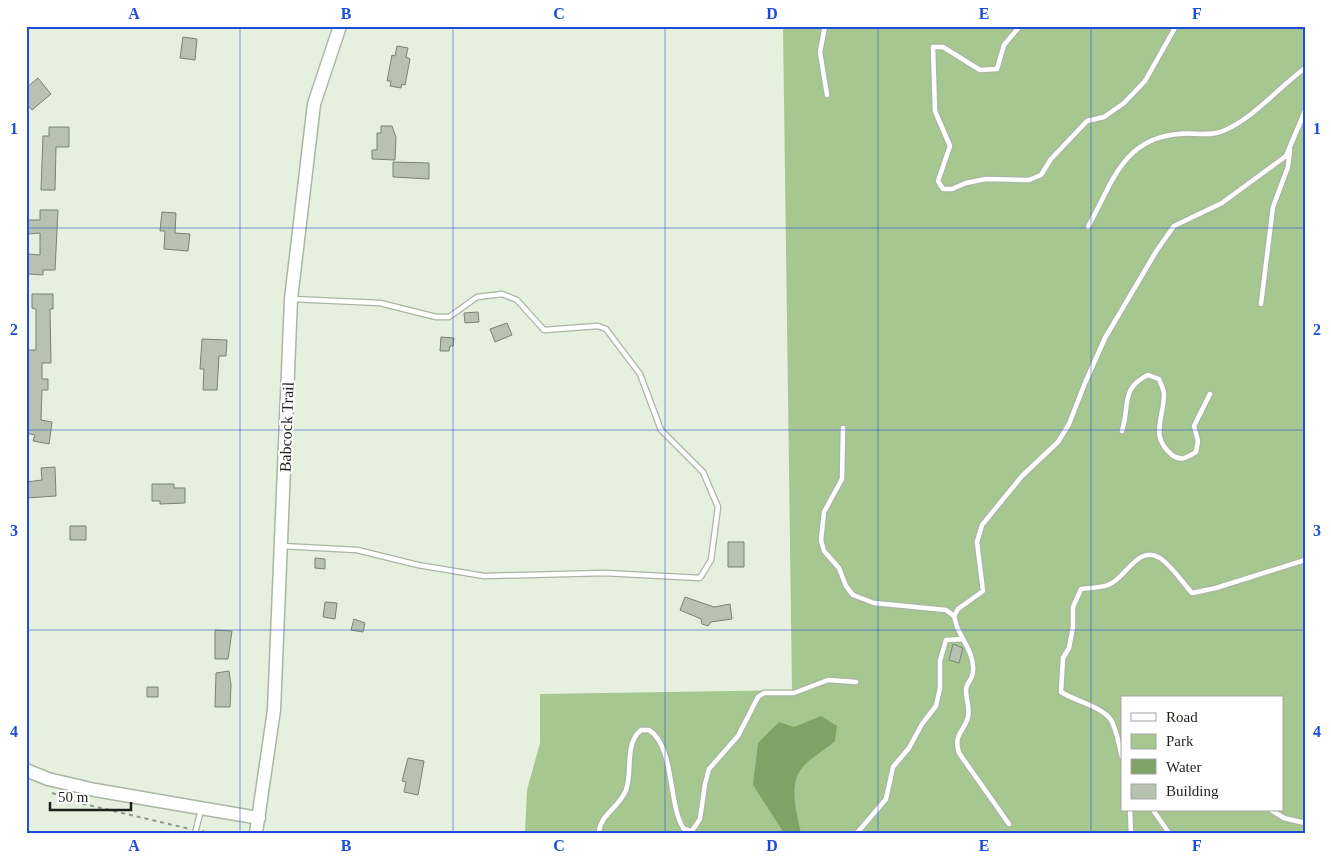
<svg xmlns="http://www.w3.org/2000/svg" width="1331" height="859" font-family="'Times New Roman',serif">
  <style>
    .green { fill: #a6c790; fill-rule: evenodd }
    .water { fill: #7ea365 }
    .building { fill: #b7c2b1; stroke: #798372 }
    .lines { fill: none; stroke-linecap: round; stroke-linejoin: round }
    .lane-casing { stroke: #aab5a4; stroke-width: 7 }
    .secondary-casing { stroke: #aab5a4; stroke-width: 15 }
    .path { stroke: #8f978a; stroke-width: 2; stroke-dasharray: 4 4; stroke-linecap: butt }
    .lane { stroke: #fff; stroke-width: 4.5 }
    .secondary { stroke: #fff; stroke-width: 12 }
    .grid { fill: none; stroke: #1d4ed8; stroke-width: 1; stroke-opacity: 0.55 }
    .labels { text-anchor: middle; stroke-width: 4; stroke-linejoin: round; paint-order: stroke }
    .street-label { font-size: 16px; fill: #1c2019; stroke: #fff }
    .neatline { fill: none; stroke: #1d4ed8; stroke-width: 2 }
    .grid-label { font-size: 16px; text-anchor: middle; font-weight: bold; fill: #1d4ed8 }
  </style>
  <rect width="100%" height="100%" fill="#e5f0de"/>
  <path class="green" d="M783,26h522v807h-780l2,-43 13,-47v-49l252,-4zM1122,698h160v112h-160z"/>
  <path class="water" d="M821,716l16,10 -2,15c-10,9 -25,17 -33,27 -14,16 -5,47 -1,65h-17l-31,-48 5,-42 21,-21 15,5z"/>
  <path class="building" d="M183,37l14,2 -2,21 -15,-2z
    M397,46l11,2 -2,9 4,2 -5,26 -3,-1 -1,4 -11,-2 1,-5h-4l5,-26 3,1z
    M38,78l13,16 -19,16 -6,-7v-15z
    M381,126h11l4,11 -1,23 -23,-1v-9h5v-17h4z
    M49,127h20v20h-13l-1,43h-14l2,-54h6z
    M393,162l36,1v16l-36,-2z
    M40,210h18l-3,60h-12v5l-15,-1v-20l12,1v-22l-12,1v-14h12z
    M162,212l14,1 -1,20 15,1 -2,17 -24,-2 1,-18h-5z
    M32,294h21v15h-3l1,54h-9v16h6v11h-6l-1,30 11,2 -3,22 -16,-3 2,-6 -9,-2 2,-83h8v-41l-4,-1z
    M478,312l1,10 -14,1 -1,-10z
    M507,323l5,12 -17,7 -5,-13z
    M441,337l13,1 -1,8h-3l-1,5h-9z
    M202,339l25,1 -1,16h-7l-2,34h-14l1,-21h-4z
    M55,467l1,29 -30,2v-16l16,-2 -1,-12z
    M152,484h22v4h11v15l-25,1v-3h-8z
    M70,526h16v14h-16z
    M728,542h16v25h-16z
    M315,558l10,1v10l-10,-1z
    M685,597l29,10 16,-3 2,15 -21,3 -3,4 -6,-2 -1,-5 -21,-9z
    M325,602l12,1 -2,16 -12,-2z
    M354,619l11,4 -2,9 -12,-2z
    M215,630l17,1 -4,28h-13z
    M953,644l10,4 -4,15 -10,-3z
    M229,671l2,14 -1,22h-15l1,-34z
    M147,687h11v10h-11z
    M408,758l16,3 -6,34 -14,-3 2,-10 -4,-1z"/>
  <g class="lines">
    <g class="lane-casing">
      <path id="lane" d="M825,26l-5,26 7,43
        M1020,26l-16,19 -7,24 -17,1 -37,-23h-10l2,64 15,35 -12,35 5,8h9l14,-6 20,-4 43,1 12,-5 10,-16 36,-38 17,-4 20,-14 21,-22 31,-55
        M1088,227c24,-43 34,-88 90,-93 14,-2 32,3 45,-3 31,-13 55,-43 82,-63
        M1261,304l12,-97 15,-40 2,-17
        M843,428l-1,51 -18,33 -3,28 3,11 15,17 7,18 7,9 21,8 72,7 8,6 3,11 6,12
        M1122,431c8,-24 -2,-43 26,-56l11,4c2,5 5,11 5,15 0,25 -15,42 8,61 9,7 16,2 24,-3l2,-11 -4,-15 16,-32
        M282,546l75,4 61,15 66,11 121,-3 95,5 11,-18 7,-53 -15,-35 -42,-42 -21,-56 -34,-45 -8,-3 -54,4 -27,-30 -15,-6 -25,3 -28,20h-13l-56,-14 -88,-4
        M954,616l4,-7 25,-18 -6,-49 5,-17 40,-49 36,-34 11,-18 16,-41 20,-45 52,-88 17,-24 48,-23 64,-47 19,-45
        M1122,757c-3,-11 -5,-27 -11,-37 -8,-13 -36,-19 -50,-28l2,-34 6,-10 4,-21v-20l8,-18c8,-1 19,-1 27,-4 17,-5 29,-41 52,-27 12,8 22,24 32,35l24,-5 89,-28
        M1130,810l1,23
        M1153,810l16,23
        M1271,810l13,8 21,5
        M195,833l6,-23
        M599,833c1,-19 21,-26 27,-43 7,-19 -2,-46 15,-60h8c26,16 19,77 35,99l8,2 8,-12 5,-35 4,-15 29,-33 20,-39 6,-4h30l34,-13 28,2
        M857,833l29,-34 7,-32 16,-19 13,-24 14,-18 4,-18v-27l6,-21 17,-1c6,10 13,25 9,37 -2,6 -6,8 -6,14 0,10 4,17 2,27 -4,16 -15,16 -9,36l50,71"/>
    </g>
    <g class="secondary-casing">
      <path id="secondary" d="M26,770l22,9 47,11 164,28
        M256,833l18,-123 17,-411 23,-195 26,-78"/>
    </g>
    <path class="path" d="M52,793l32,11 106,25
      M202,831l6,2"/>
    <use href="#lane" class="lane"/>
    <use href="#secondary" class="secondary"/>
  </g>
  <path class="grid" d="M240,26v807M453,26v807M665,26v807M878,26v807M1091,26v807M26,228h1279M26,430h1279M26,630h1279"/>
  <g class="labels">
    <g class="street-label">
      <text transform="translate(286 427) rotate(-88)" y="6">Babcock Trail</text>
    </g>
  </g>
  <rect width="1331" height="859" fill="none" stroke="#ffffff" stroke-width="55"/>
  <rect x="1121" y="696" width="162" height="115" fill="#ffffff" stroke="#a4a6a3"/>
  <rect x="1131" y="713" width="25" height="8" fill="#ffffff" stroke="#a4a6a3"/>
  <text x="1166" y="722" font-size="15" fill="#1c2019">Road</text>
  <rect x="1131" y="734" width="25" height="15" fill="#a6c790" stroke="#a4a6a3"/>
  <text x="1166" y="746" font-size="15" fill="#1c2019">Park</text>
  <rect x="1131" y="759" width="25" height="15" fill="#7ea365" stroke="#a4a6a3"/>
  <text x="1166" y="772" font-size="15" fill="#1c2019">Water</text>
  <rect x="1131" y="784" width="25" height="15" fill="#b7c2b1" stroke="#a4a6a3"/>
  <text x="1166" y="796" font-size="15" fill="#1c2019">Building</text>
  <path d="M50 802v8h81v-8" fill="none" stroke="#1c2019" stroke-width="2.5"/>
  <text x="58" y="802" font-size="15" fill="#1c2019" stroke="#ffffff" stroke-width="4" paint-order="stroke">50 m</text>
  <rect x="28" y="28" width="1276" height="804" class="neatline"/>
  <g class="grid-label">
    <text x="134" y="19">A</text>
    <text x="346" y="19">B</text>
    <text x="559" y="19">C</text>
    <text x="772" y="19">D</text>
    <text x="984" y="19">E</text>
    <text x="1197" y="19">F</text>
    <text x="14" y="134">1</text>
    <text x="1317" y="134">1</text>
    <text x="14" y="335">2</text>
    <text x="1317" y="335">2</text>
    <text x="14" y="536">3</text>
    <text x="1317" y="536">3</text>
    <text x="14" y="737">4</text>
    <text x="1317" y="737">4</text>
    <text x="134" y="851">A</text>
    <text x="346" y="851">B</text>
    <text x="559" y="851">C</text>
    <text x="772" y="851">D</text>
    <text x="984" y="851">E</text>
    <text x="1197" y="851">F</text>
  </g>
</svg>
